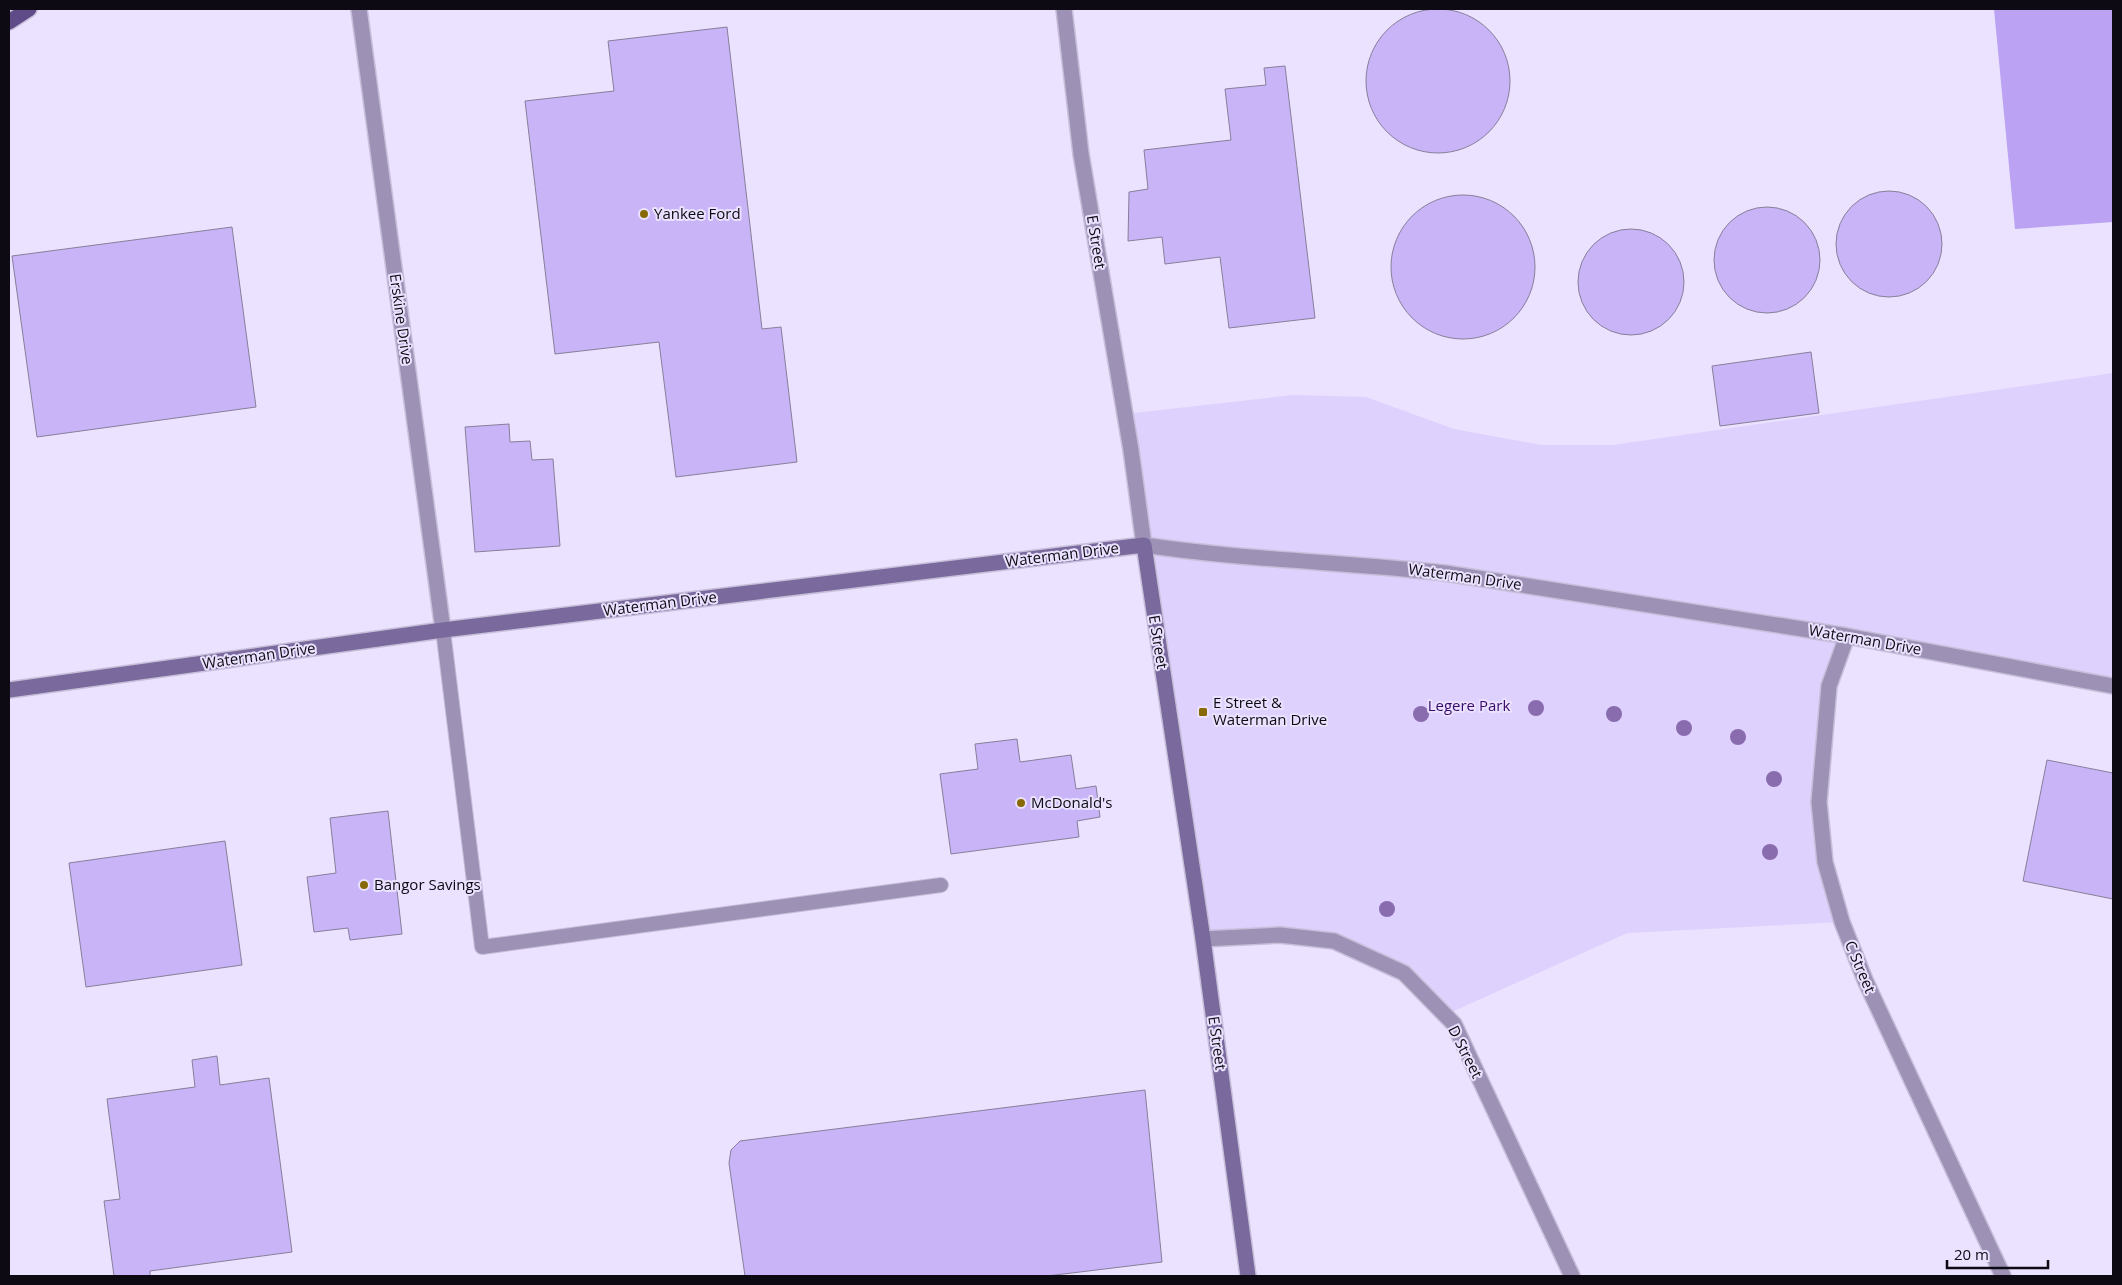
<svg xmlns="http://www.w3.org/2000/svg" width="2122" height="1285" font-family="'Open Sans',sans-serif">
  <style>
    .green { fill: #ded1fe }
    .water { fill: #bba2f3 }
    .building { fill: #c8b4f6; stroke: #877f9a }
    .lines { fill: none; stroke-linecap: round; stroke-linejoin: round }
    .lane-casing { stroke: #c7bfd9; stroke-width: 16 }
    .street-casing { stroke: #c7bfd9; stroke-width: 18 }
    .secondary-casing { stroke: #c7bfd9; stroke-width: 18 }
    .primary-casing { stroke: #c7bfd9; stroke-width: 18 }
    .lane { stroke: #9d92b6; stroke-width: 14 }
    .street { stroke: #9d92b6; stroke-width: 15 }
    .secondary { stroke: #79699c; stroke-width: 15 }
    .primary { stroke: #604b89; stroke-width: 15 }
    .tree { fill: #896cae }
    .poi-dot { fill: #886906; stroke: #eae2ff; stroke-width: 2 }
    .labels { text-anchor: middle; stroke-width: 4; stroke-linejoin: round; paint-order: stroke }
    .poi-label { font-size: 15px; fill: #0d0a13; stroke: #eae2ff; text-anchor: start }
    .street-label { font-size: 15px; fill: #0d0a13; stroke: #eae2ff }
    .park-label { font-size: 15px; fill: #390b6b; stroke: #eae2ff }
  </style>
  <rect width="100%" height="100%" fill="#eae2ff"/>
  <path class="green" d="M2113,373v313l-266,-50 -18,50 -10,116 23,120 -215,11 -182,82 -41,-42 -70,-32 -131,-2 -78,-525 168,-19 73,2 88,32 87,16h72z"/>
  <path class="water" d="M1994,9h119v213l-98,7z"/>
  <path class="building" d="M1366 81a72 72 0 1 1 144 0a72 72 0 1 1-144 0Z
    M727,27l35,302 19,-2 16,135 -121,15 -17,-135 -104,12 -30,-253 89,-10 -6,-50z
    M1285,66l30,252 -86,10 -9,-71 -55,7 -3,-27 -34,4 1,-49 19,-3 -4,-39 87,-10 -6,-51 41,-4 -2,-17z
    M1836 244a53 53 0 1 1 106 0a53 53 0 1 1-106 0Z
    M1391 267a72 72 0 1 1 144 0a72 72 0 1 1-144 0Z
    M1714 260a53 53 0 1 1 106 0a53 53 0 1 1-106 0Z
    M232,227l24,180 -219,30 -25,-181z
    M1578 282a53 53 0 1 1 106 0a53 53 0 1 1-106 0Z
    M1811,352l8,61 -99,13 -8,-60z
    M509,424l1,18 20,-1 2,19 21,-1 7,87 -85,6 -10,-125z
    M1017,739l3,23 51,-7 5,34 20,-3 4,31 -23,4 2,16 -128,17 -11,-80 38,-5 -3,-25z
    M2047,760l66,13v126l-90,-18z
    M388,811l14,123 -52,6 -2,-12 -34,4 -7,-55 29,-4 -6,-55z
    M225,841l17,124 -156,22 -17,-124z
    M217,1056l3,29 49,-7 23,174 -142,19v5h-36l-10,-75 16,-2 -13,-100 88,-12 -3,-27z
    M1145,1090l17,172 -115,14h-302l-16,-113 2,-13 9,-9z"/>
  <g class="lines">
    <g class="lane-casing">
      <path id="lane" d="M443,630l39,317 459,-62"/>
    </g>
    <g class="street-casing">
      <path id="street" d="M359,9l84,621
        M1064,9l17,145 50,296 13,95c100,15 201,17 301,28l402,63 266,50
        M1847,636l-18,50 -10,116 6,60 17,60 23,58 138,296
        M1203,939l77,-4 54,6 70,32 50,51 118,252"/>
    </g>
    <g class="secondary-casing">
      <path id="secondary" d="M9,690l434,-60 701,-85 59,394 45,337"/>
    </g>
    <g class="primary-casing">
      <path id="primary" d="M9,22l20,-13"/>
    </g>
    <use href="#lane" class="lane"/>
    <use href="#street" class="street"/>
    <use href="#secondary" class="secondary"/>
    <use href="#primary" class="primary"/>
  </g>
  <g class="tree">
    <circle cx="1536" cy="708" r="8"/>
    <circle cx="1421" cy="714" r="8"/>
    <circle cx="1614" cy="714" r="8"/>
    <circle cx="1684" cy="728" r="8"/>
    <circle cx="1738" cy="737" r="8"/>
    <circle cx="1774" cy="779" r="8"/>
    <circle cx="1770" cy="852" r="8"/>
    <circle cx="1387" cy="909" r="8"/>
  </g>
  <g class="poi-dot">
    <circle cx="644" cy="214" r="5"/>
    <rect x="1198" y="707" width="10" height="10" rx="2.5"/>
    <circle cx="1021" cy="803" r="5"/>
    <circle cx="364" cy="885" r="5"/>
  </g>
  <g class="labels">
    <g class="poi-label">
      <text x="654" y="219">Yankee Ford</text>
      <text x="1213" y="708">E Street &amp;<tspan x="1213" dy="17">Waterman Drive</tspan></text>
      <text x="1031" y="808">McDonald's</text>
      <text x="374" y="890">Bangor Savings</text>
    </g>
    <g class="street-label">
      <text transform="translate(1096 242) rotate(81)" y="5">E Street</text>
      <text transform="translate(401 319) rotate(82)" y="5">Erskine Drive</text>
      <text transform="translate(1062 555) rotate(-7)" y="5">Waterman Drive</text>
      <text transform="translate(1465 577) rotate(8)" y="5">Waterman Drive</text>
      <text transform="translate(660 604) rotate(-7)" y="5">Waterman Drive</text>
      <text transform="translate(1865 640) rotate(10)" y="5">Waterman Drive</text>
      <text transform="translate(1158 642) rotate(81)" y="5">E Street</text>
      <text transform="translate(259 656) rotate(-8)" y="5">Waterman Drive</text>
      <text transform="translate(1860 967) rotate(67)" y="5">C Street</text>
      <text transform="translate(1217 1043) rotate(82)" y="5">E Street</text>
      <text transform="translate(1465 1052) rotate(63)" y="5">D Street</text>
    </g>
    <g class="park-label">
      <text x="1469" y="711">Legere Park</text>
    </g>
  </g>
  <rect width="2122" height="1285" fill="none" stroke="#0d0a13" stroke-width="20"/>
  <path d="M1947 1260v8h101v-8" fill="none" stroke="#0d0a13" stroke-width="2.5"/>
  <text x="1954" y="1260" font-size="15" fill="#0d0a13" stroke="#eae2ff" stroke-width="4" paint-order="stroke">20 m</text>
</svg>
